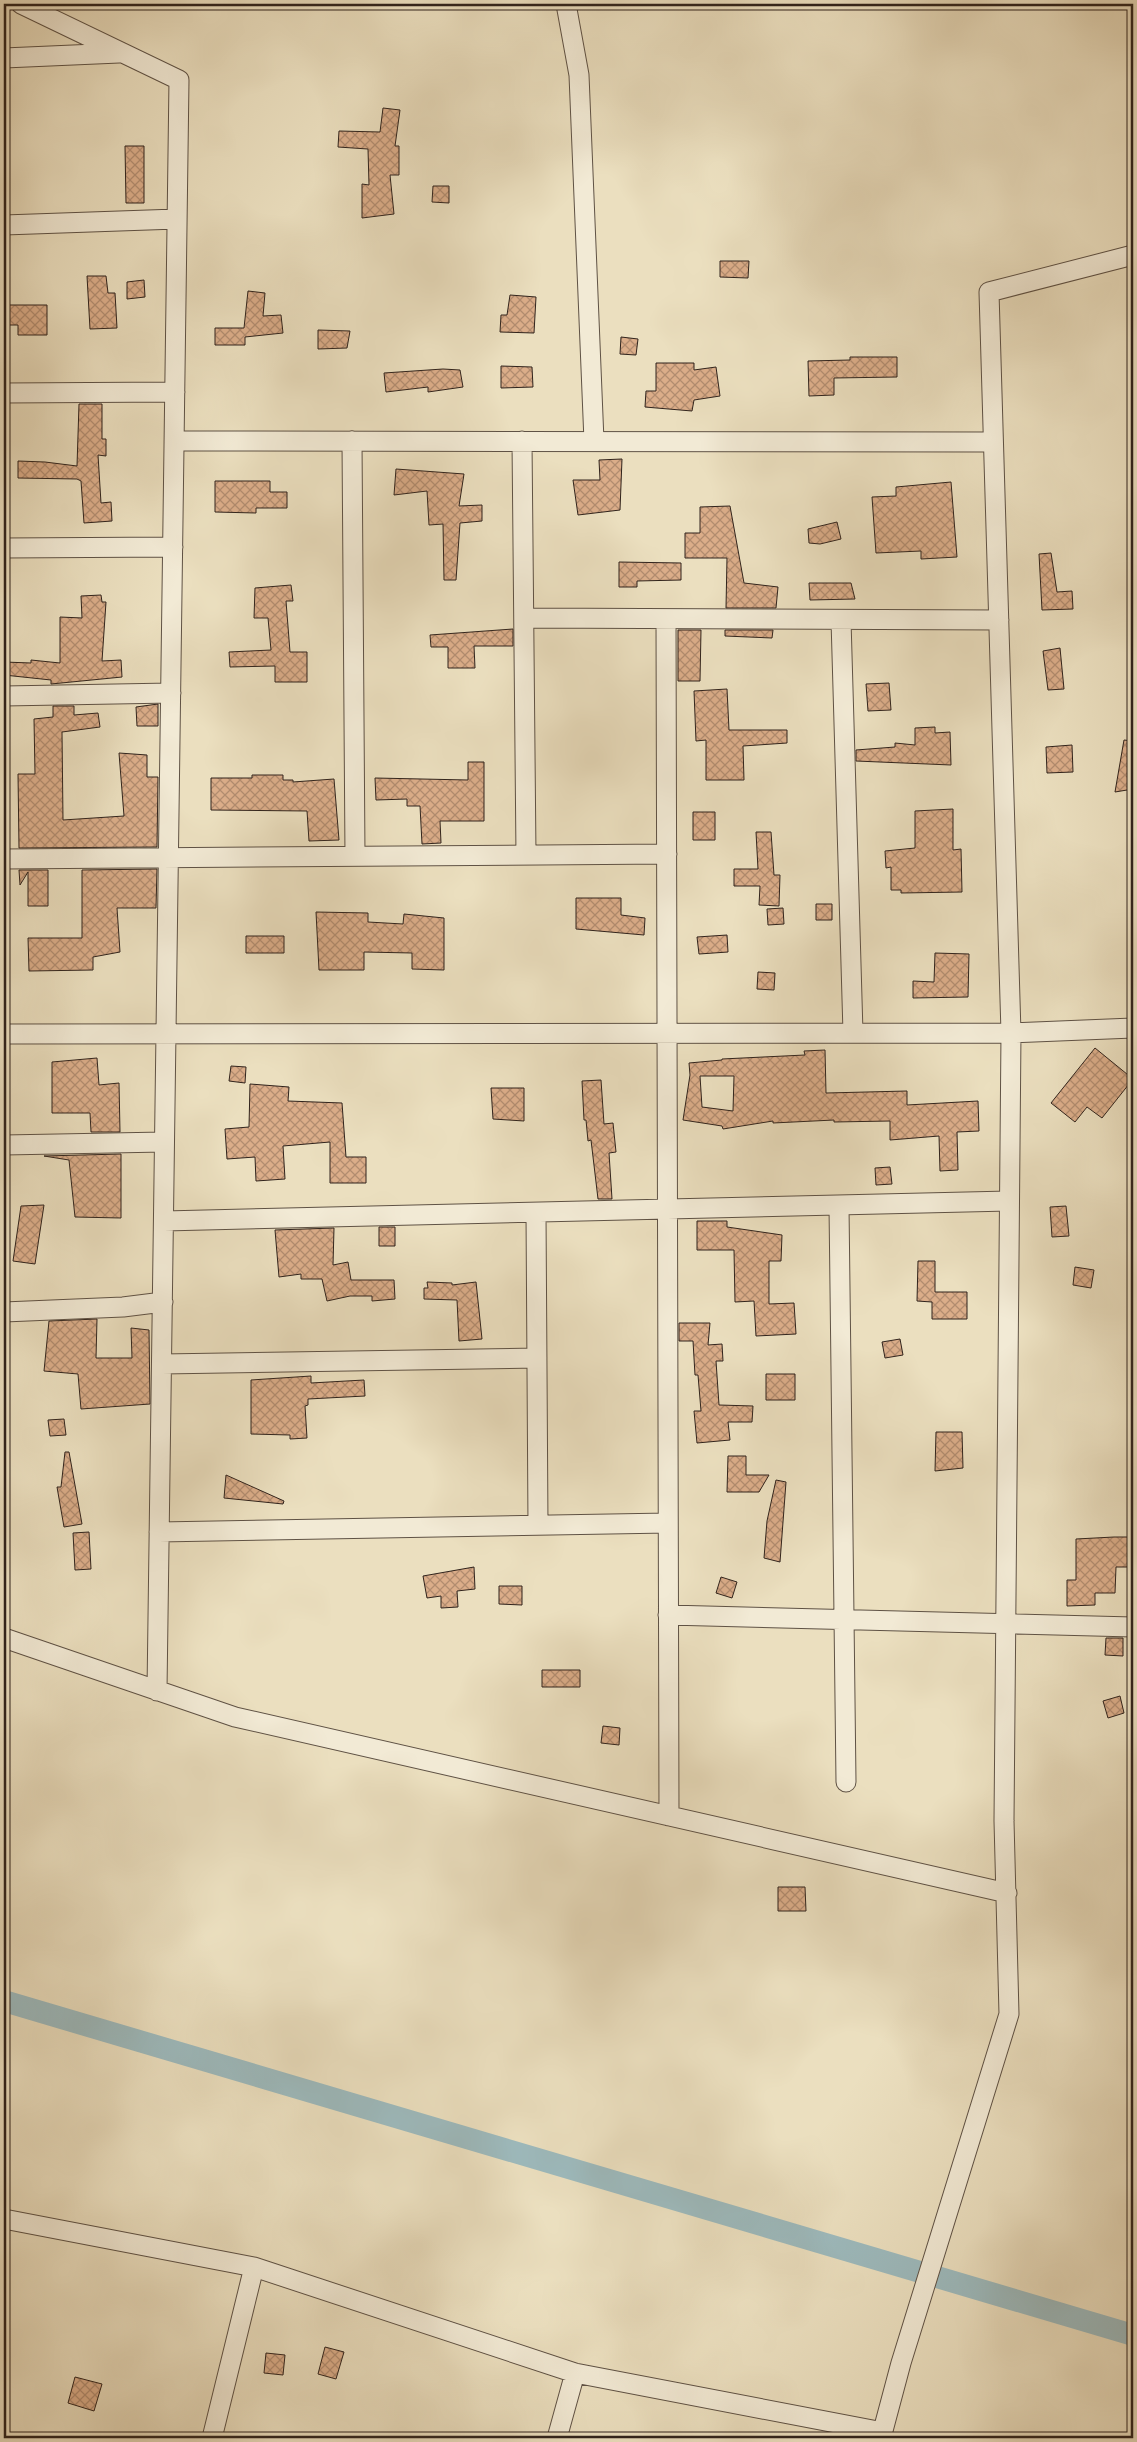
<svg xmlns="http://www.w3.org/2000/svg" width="1137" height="2442" font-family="'IM FELL English',serif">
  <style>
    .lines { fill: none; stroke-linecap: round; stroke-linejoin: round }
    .canal { stroke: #9dbabd; stroke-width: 22 }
    .building { fill: url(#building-cross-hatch); stroke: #30231c; fill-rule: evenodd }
    .minor-casing { stroke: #5f5245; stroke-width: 21 }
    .minor { stroke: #f2ead5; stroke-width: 19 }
  </style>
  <defs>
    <pattern id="building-cross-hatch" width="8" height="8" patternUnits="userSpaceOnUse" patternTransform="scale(1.25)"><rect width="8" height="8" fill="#dbad89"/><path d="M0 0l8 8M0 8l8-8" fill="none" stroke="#b28c6f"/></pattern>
  </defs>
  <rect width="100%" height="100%" fill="#ebdfbf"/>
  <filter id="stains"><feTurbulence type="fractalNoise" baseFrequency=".004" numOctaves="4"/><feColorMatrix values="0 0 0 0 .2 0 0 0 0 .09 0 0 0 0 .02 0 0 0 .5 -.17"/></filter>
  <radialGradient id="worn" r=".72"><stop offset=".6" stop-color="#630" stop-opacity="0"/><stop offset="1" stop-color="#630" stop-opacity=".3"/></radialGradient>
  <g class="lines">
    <path class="canal" d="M4,2001l1129,334"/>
  </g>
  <path class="building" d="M383,108l17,2 -5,36h4v29h-9l4,39 -32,4v-34l7,1 -1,-36 -30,-2 1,-16 41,1z
    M125,146h19v57h-18z
    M433,186h16v17l-17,-1z
    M720,261h29l-1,17 -28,-1z
    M87,276h19l2,17h7l2,35 -27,1z
    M144,280l1,17 -18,2v-17z
    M248,291l17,2 -2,23 18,-1 2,18 -38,4v8h-30v-17h29z
    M510,295l26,2 -2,36 -34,-1 1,-17h6z
    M4,305h43v30h-29v-10h-14z
    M318,330l32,1 -3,17 -29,1z
    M621,337l17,2 -2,16 -16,-1z
    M850,357h47v20l-63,1v17l-25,1 -1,-35 42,-1z
    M656,363h38v7l22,-3 4,29 -26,4 -2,11 -47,-4 1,-16h10z
    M501,366l31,1 1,20 -32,1z
    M443,369l17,1 3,17 -35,5v-5l-42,5 -2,-19z
    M79,404h23v35h4v17l-8,-1 3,48 10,-1 1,19 -28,2 -3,-42 -4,-2 -59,-1v-17l27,1 32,4z
    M622,459l-2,51 -42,5 -5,-35h27l-1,-20z
    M396,469l68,5 -5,32 23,-1v16l-22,2 -4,57h-12l-1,-56 -14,1 -2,-34 -33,4z
    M215,481h55v11h17v16h-31v5l-41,-1z
    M951,482l6,75 -36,2v-8l-45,2 -4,-56 24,-1v-9z
    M730,506l14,77 34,4 -2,21h-50l1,-50h-42v-25h15v-26z
    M837,522l4,17 -21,5 -11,-1 -1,-14z
    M1051,553l6,39 15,-1 1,18 -31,1 -3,-56z
    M619,562l62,1v17l-44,1v6h-18z
    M809,583h42l4,16 -45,1z
    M291,585l2,16h-7l4,51h17v30h-32v-16l-45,1 -1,-15 42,-2 -3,-32h-14l1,-30z
    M101,595l1,7h4l-4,59 19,-1 1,17 -71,7v-4l-47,-5v-13l27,1v-3l29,3v-46l22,1 -1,-22z
    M513,629v17h-39l1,22h-27v-21h-17l-1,-12z
    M678,630h23l-1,51h-22z
    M725,630h48l-1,8 -47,-2z
    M1060,648l4,41 -16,1 -5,-39z
    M889,683l2,27 -23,1 -2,-27z
    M727,689l2,41h58v13l-44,3 1,34h-38v-40l-10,1 -2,-50z
    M158,704v22h-21l-1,-19z
    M53,706h21v9l24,-2 2,14 -38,5 1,88 61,-4 -5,-63 28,2v22h11l-1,70 -138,1 -1,-74h17l-1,-55 19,-2z
    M935,727v6l15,-1 1,33 -95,-4v-11l39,-3v-4l20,2v-17z
    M1124,740l9,1v48l-18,3z
    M1072,745l1,27 -26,1 -1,-26z
    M468,762h16v59h-44l1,22 -19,1 -2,-38h-13v-7l-31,1 -1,-22 93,2z
    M252,775h31v5h10v2l41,-3 5,61 -30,1 -2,-30 -96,-1v-32h41z
    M953,809v41l8,-1 1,43 -61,1v-3h-10v-23l-5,1 -1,-17 30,-3v-37z
    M693,812h22v28h-22z
    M756,832h15l3,43h6l-1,31 -20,-1 1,-19h-26v-17h24z
    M157,869l-1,39h-39l3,44 -27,5v13l-64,1 -1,-33h54v-68z
    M19,870h29v36h-20v-34l-8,13z
    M576,898h45v17l24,3 -1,17 -68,-6z
    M816,904h16v16h-16z
    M783,908l1,16 -16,1 -1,-16z
    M316,912l52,1v9l35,2 1,-10 40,4v52l-32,-1v-16l-48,-1v18h-45z
    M727,935l1,17 -29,2 -2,-17z
    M246,936h38v17h-38z
    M935,953l34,1 -1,43 -55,1v-17l21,1z
    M758,972l17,1 -1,17 -17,-1z
    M1095,1048l38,31 -31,39 -15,-11 -12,15 -24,-19z
    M825,1050l1,43 81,-2v14l71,-4 1,30 -22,1 1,38 -18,1 -1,-35 -49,4v-19l-56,1v-2l-61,3v-2l-50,8 -1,-3 -39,-6 7,-45 -1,-12 33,-3v-1l83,-4 -1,-4zM700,1076h34l-1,35 -31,-4z
    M97,1058l2,27 20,-2 1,49h-29l-1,-19h-38v-51z
    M231,1066l15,1 -1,16 -16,-2z
    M601,1080l3,44 9,-1 3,29 -7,1 3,46h-14l-7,-59 -3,1 -2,-21h-2l-2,-39z
    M250,1084l39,3 -1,14 54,2 4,54h20v26h-36v-41l-47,4 2,33 -29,2 -1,-24 -28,2 -2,-30 24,-2z
    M491,1088h33v33l-31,-2z
    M121,1154v64l-46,-1 -6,-57 -25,-4z
    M890,1167l2,17 -16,1 -1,-17z
    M44,1205l-9,59 -22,-3 8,-55z
    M1066,1206l3,30 -17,1 -2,-30z
    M697,1221h30v6l55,8 -1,26h-12v43l25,-1 2,31 -40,2 -2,-35 -19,1 -1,-52h-37z
    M379,1227h16v19h-16z
    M334,1228l-1,37 15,-3 3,18h43l1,19 -23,2v-5h-22l-23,5 -5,-22h-21v-5l-22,3 -4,-47z
    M918,1261h17v31h32v27h-35v-17l-15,-1z
    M1075,1267l19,3 -3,18 -18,-3z
    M427,1282l25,1v2l24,-3 6,57 -23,2 -2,-41 -33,-1v-11h4z
    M97,1319l-1,39h36l-1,-30 18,2 1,74 -69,5 -3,-35 -34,-3 5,-50z
    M679,1323h31l-2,22 14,-1 1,17h-7l3,44 34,1 -1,16h-24l2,18 -33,3 -3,-32h7l-3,-36h-3l-2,-34h-14z
    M900,1339l3,16 -18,3 -3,-16z
    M766,1374h29v26h-29z
    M311,1376v7l53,-3 1,16 -57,3v6l-3,1 2,32 -17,1v-4l-39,-1v-54z
    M64,1419l2,16 -16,1 -2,-16z
    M936,1432h26l1,36 -28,3z
    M65,1452h4l13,72 -18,3 -7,-40h4z
    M728,1456h18v19h23l-10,17h-32z
    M226,1475l58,26 -1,3 -59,-6z
    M776,1480l10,2 -6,80 -16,-4 3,-37z
    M89,1532l2,37 -16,1 -2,-37z
    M1114,1537h19v30h-17l-1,26h-20v12l-28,1v-26h9v-41z
    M474,1567l1,22 -18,2 1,16 -17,1v-12l-14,2 -4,-22z
    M721,1577l16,5 -5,16 -16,-5z
    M499,1586h23v19l-23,-1z
    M1106,1638h17v18l-18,-1z
    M542,1670h38v17h-38z
    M1120,1696l4,17 -16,5 -5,-17z
    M603,1726l17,2 -1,17 -18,-2z
    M778,1887h27l1,24h-28z
    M325,2347l19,5 -8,27 -18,-5z
    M266,2353l19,2 -2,20 -19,-2z
    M75,2377l27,7 -8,27 -26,-8z"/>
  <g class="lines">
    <g class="minor-casing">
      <path id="minor" d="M21,4l158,76 -22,1611
        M566,4l13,71 15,366
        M4,58l115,-5
        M4,225l173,-6
        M1133,255l-144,37 22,741 122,-5
        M4,393l171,-1
        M174,441l819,1
        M352,441l3,415
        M522,441l4,414
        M4,548l169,-1
        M524,618l475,2
        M666,619l3,1197
        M841,620l12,413
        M4,696l167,-3
        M4,859l663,-5
        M4,1034l1007,-1 -7,788 5,193 -108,349 -20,75
        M4,1145l160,-3
        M839,1206l7,576
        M536,1213l2,312
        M164,1221l845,-20
        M4,1312l119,-5 40,-5
        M162,1364l375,-6
        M159,1532l509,-9
        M668,1615l465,12
        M4,1638l231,79 772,176
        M4,2219l250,48 321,106 308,59
        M212,2438l42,-171
        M557,2438l18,-65"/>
    </g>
    <use href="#minor" class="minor"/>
  </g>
  <rect width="1137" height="2442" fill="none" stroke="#ebdfbf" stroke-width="20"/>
  <rect x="5" y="5" width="1127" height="2432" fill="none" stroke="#30231c" stroke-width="2.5"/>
  <rect x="10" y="10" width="1117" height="2422" fill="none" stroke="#30231c"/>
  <rect width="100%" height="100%" filter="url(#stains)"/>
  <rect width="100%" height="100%" fill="url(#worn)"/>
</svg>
